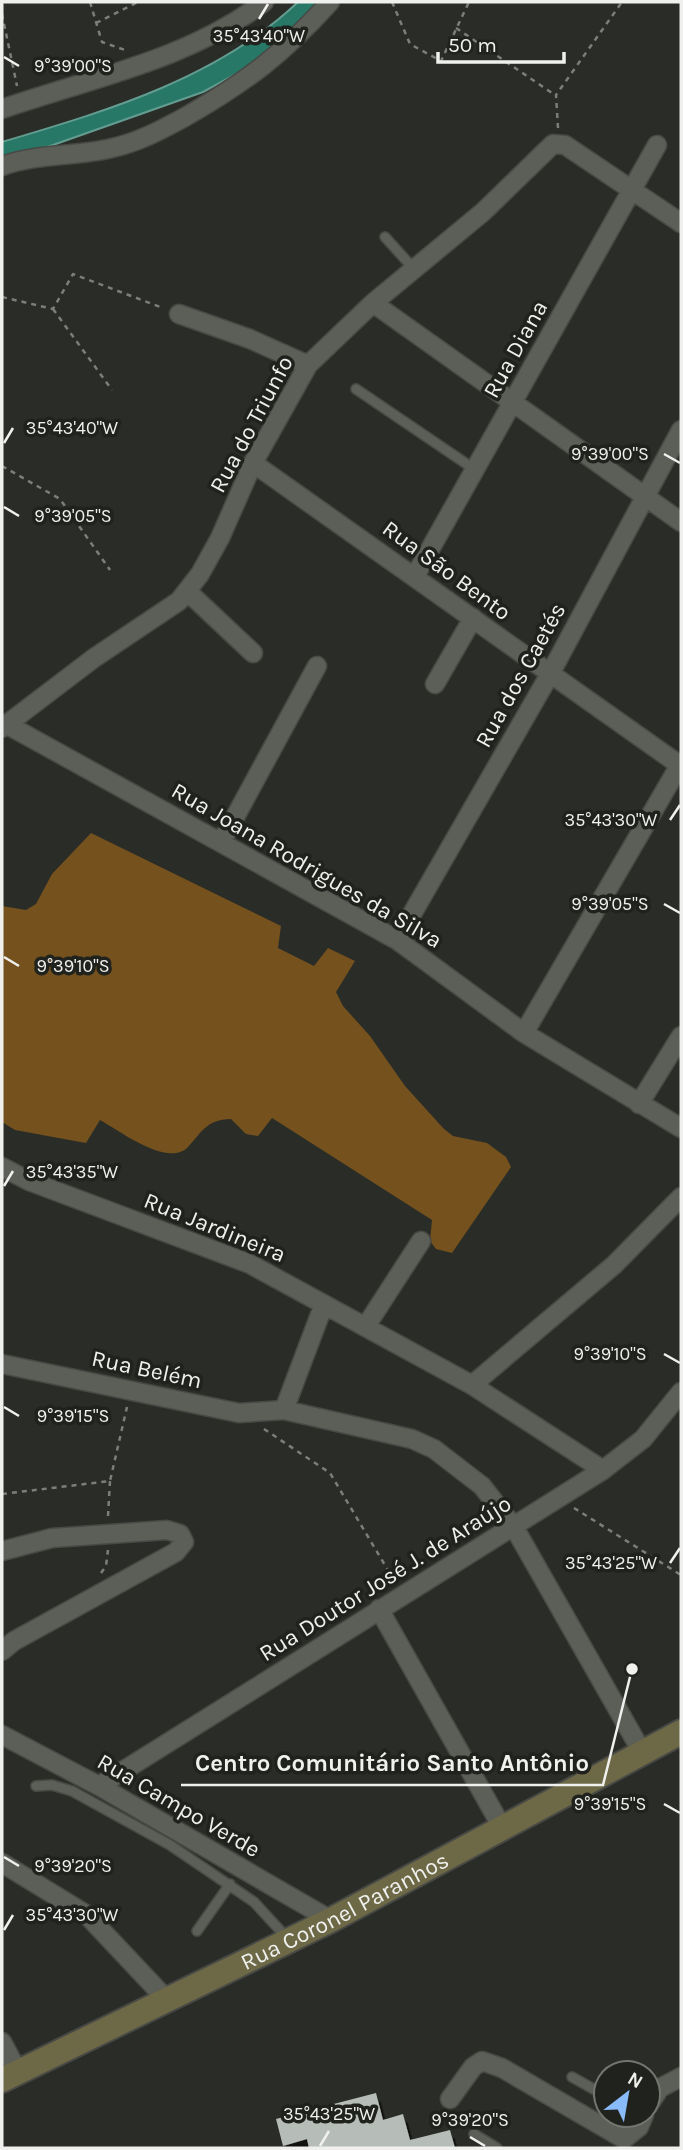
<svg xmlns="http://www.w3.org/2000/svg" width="683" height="2150" font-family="Karla,sans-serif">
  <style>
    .forest { fill: #75511e }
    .water { fill: #277867; stroke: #639c90; stroke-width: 2 }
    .building { fill: #b6bcb7; filter: url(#shadow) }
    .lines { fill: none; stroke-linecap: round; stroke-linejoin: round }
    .lane-casing { stroke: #484945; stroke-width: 12 }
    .street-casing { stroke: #484945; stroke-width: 21 }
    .secondary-casing { stroke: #484945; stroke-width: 28 }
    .path { stroke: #7d7e7a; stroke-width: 2.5; stroke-dasharray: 5 5; stroke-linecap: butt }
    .lane { stroke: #5c5e58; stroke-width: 9 }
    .street { stroke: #5c5e58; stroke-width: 18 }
    .secondary { stroke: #6d6946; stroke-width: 24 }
    .ticks { fill: none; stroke: #f0f1ee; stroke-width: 2.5 }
    .labels { text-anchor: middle; stroke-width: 7; stroke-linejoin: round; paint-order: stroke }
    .street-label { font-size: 23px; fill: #f0f1ee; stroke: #20221d }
    .ticks-label { font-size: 18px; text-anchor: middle; fill: #f0f1ee; stroke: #20221d; stroke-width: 7; stroke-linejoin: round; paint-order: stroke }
    .leader { fill: none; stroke: #f0f1ee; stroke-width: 2.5 }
    .callout-dot { fill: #f0f1ee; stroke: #20221d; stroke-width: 2.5 }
    .callout-label { font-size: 24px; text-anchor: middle; font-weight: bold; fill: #f0f1ee; stroke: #20221d; stroke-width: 7; stroke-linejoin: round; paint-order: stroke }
  </style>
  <defs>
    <filter id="shadow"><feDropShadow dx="4.5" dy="8" stdDeviation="0" flood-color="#0009"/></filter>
  </defs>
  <rect width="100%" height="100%" fill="#2a2c27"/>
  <path class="forest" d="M91,833l190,93 -3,22 36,18 14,-18 27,13 -19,31 7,14 27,30 35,50 39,43 9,7 34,7 19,14 5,10 -59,86 -16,-4 -6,-8 2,-21 -160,-102 -14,18 -12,-2 -15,-15c-25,1 -28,12 -43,28 -20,21 -68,-16 -88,-27l-14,23 -71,-13 -13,-8v-216l24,4 10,-6 16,-30z"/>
  <path class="water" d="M298,2h23l-23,26 -47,38 -48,26 -201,71v-21c104,-31 215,-63 296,-140z"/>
  <path class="building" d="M376,2093l7,27 20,-6 7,26 40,-10 5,18h-146l-2,-9 -24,7 -7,-27z"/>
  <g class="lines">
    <g class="lane-casing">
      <path id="lane" d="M385,237l29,32
        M356,389l118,80
        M36,1786l16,-1 20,6 98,54 84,57 34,37
        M197,1931l33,-47
        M572,2077l34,19
        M474,2134l23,14"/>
    </g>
    <g class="street-casing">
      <path id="street" d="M2,109c89,-31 186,-49 262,-107
        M2,166c36,-13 73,-9 110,-18 27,-6 49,-18 73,-31 61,-35 98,-63 145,-115
        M373,303l308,219
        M179,314l71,25 58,26
        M253,463l428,303
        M415,576l242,-431
        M187,591l66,62
        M435,684l38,-66
        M6,724l391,216 127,93 157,95
        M2,728l92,-70 85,-57 21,-27 20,-36 33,-75 55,-98 65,-62 110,-91 70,-68 12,1 116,78
        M222,841l95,-175
        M397,940l153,-266 131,-244
        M524,1033l157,-270
        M639,1104l42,-68
        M2,1167l27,14 221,83 222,121 131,85
        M366,1326l55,-85
        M2,1364l237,49 45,-3 128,29 22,10 48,37 32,41 128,225
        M472,1385l142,-120 67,-68
        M284,1410l40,-106
        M2,1551l50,-13 115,-8 13,4 4,8 -8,10 -162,89 -12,10
        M379,1609l124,220
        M2,1735l97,51 232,134
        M99,1786l504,-316 40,-31 38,-47
        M2,1863l85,52 80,85
        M2,2042l16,30
        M450,2099l23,-32 9,-6 20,7 122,71 15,-12 5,-12
        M648,2106l12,-18 21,-11"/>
    </g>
    <g class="secondary-casing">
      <g id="secondary">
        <path id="s1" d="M2,2080l329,-160 350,-188"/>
      </g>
    </g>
    <path class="path" d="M90,2l12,40 23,8
      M392,2l18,42 31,17 28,-59
      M2,14l15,72
      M96,23l42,-21
      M456,28l99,67
      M558,128l-2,-33 66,-93
      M2,297l51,12 20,-35 90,34
      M53,309l59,81
      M2,466l58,33 50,71
      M264,1429l66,44 65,109
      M2,1494l108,-13 17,-74
      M574,1508l107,67
      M108,1516l2,-35
      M101,1573l5,-7 2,-16"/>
    <use href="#lane" class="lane"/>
    <use href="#street" class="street"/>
    <use href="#secondary" class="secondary"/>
  </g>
  <path class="ticks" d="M259,19l9,-15M4,57l15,9M4,443l9,-15M664,454l16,9M4,507l15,9M670,820l10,-15M664,904l16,9M4,957l15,9M4,1186l9,-15M664,1354l16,9M4,1407l15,9M670,1563l10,-15M664,1804l16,9M4,1857l15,9M4,1930l9,-15M470,2137l15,9M320,2146l9,-15"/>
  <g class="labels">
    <g class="street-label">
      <text transform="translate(515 349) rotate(-61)" y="8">Rua Diana</text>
      <text transform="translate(251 424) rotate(-62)" y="8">Rua do Triunfo</text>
      <text transform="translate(447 570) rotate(36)" y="8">Rua São Bento</text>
      <text transform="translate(520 675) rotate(-61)" y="8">Rua dos Caetés</text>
      <text transform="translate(307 865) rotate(30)" y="8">Rua Joana Rodrigues da Silva</text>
      <text transform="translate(215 1227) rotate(22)" y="8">Rua Jardineira</text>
      <text transform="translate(147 1369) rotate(12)" y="8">Rua Belém</text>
      <text transform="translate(385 1578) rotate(-32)" y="8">Rua Doutor José J. de Araújo</text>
      <text transform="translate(179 1805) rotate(30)" y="8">Rua Campo Verde</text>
      <text dy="8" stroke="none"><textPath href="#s1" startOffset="382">Rua Coronel Paranhos</textPath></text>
    </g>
  </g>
  <g class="ticks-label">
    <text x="259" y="42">35°43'40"W</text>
    <text x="73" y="72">9°39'00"S</text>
    <text x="72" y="434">35°43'40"W</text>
    <text x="610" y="460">9°39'00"S</text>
    <text x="73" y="522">9°39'05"S</text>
    <text x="611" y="826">35°43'30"W</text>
    <text x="610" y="910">9°39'05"S</text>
    <text x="73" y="972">9°39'10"S</text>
    <text x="72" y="1178">35°43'35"W</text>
    <text x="610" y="1360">9°39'10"S</text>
    <text x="73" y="1422">9°39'15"S</text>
    <text x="611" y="1569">35°43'25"W</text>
    <text x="610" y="1810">9°39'15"S</text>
    <text x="73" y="1872">9°39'20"S</text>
    <text x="72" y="1921">35°43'30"W</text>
    <text x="329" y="2120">35°43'25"W</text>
    <text x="470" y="2126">9°39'20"S</text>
  </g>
  <path class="leader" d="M632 1669L603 1785H181"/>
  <circle class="callout-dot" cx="632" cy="1669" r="7"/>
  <g class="callout-label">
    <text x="392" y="1771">Centro Comunitário Santo Antônio</text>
  </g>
  <rect width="683" height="2150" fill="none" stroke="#f0f1ee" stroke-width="7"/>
  <g transform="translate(627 2094) rotate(31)"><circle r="33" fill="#20221d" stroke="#737571" stroke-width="2"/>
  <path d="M0-5L12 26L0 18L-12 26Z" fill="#88bafc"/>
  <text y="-10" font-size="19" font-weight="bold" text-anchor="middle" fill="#f0f1ee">N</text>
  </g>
  <path d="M438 52v10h126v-10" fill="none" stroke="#f0f1ee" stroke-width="3.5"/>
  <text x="448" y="52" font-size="21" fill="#f0f1ee" stroke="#20221d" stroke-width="5" paint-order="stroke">50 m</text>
</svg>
